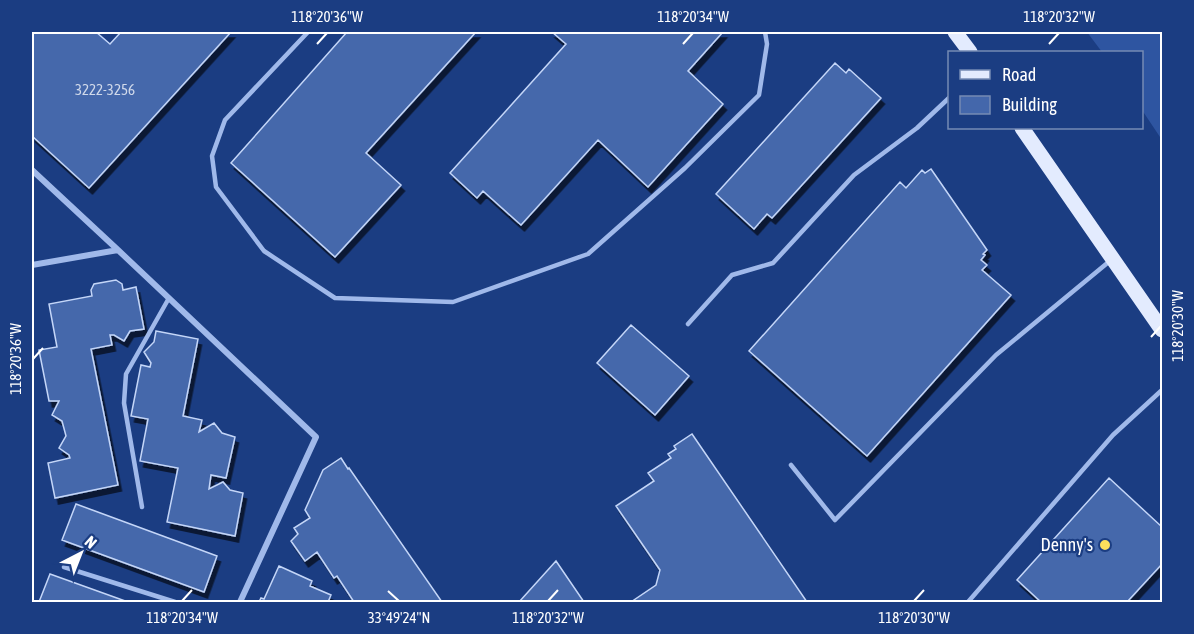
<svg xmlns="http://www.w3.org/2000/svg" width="1194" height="634" font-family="'Asap Condensed',sans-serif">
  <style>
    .green { fill: #2e55a1 }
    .building { fill: #4467ab; stroke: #c4d6f8; stroke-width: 1.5; filter: url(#shadow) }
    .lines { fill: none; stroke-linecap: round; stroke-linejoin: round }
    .service { stroke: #a0b9ea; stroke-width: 4.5 }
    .minor { stroke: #a0b9ea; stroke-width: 6 }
    .primary { stroke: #e3ebfe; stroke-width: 15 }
    .ticks { fill: none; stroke: #fff; stroke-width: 2 }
    .poi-dot { fill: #fcdf5c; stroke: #1b3d82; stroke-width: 2 }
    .labels { text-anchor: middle; stroke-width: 4.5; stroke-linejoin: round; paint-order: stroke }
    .number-label { font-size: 15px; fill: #d0d9ea }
    .poi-label { font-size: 18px; fill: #fff; stroke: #1b3d82; text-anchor: end }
    .neatline { fill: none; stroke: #fff; stroke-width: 2 }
    .ticks-label { font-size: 15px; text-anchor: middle; fill: #fff }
  </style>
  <defs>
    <filter id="shadow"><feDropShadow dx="3.5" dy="6" stdDeviation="0" flood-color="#0009"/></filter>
  </defs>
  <rect width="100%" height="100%" fill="#1b3d82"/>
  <path class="green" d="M1087,32h75v108l-20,-30v-58h-40z"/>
  <path class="building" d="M32,32h64l14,12 11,-12h110l-142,156 -57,-52z
    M347,32h129l-110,121 35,32 -66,72 -104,-94z
    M552,32h171l-35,39 35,33 -75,83 -50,-47 -77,85 -38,-34 -6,7 -27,-25 116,-129z
    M835,63l11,10 3,-4 32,29 -109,120 -5,-4 -13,15 -38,-35z
    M931,169l56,81 -4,4 2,1 -4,5 6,5 -5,5 29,25 -144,161 -118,-105 151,-169 6,6 16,-18 3,3z
    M116,280l6,4 1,6 13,-3 8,42 -14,2 -6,10 -10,-6h-4l2,10 -21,4 27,136 -63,13 -7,-35 22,-5 -1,-3 -10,-7 7,-12 -4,-15 -10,-6 7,-14h-10l-10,-51 18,-3 -8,-43 43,-8 -1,-6 3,-6z
    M631,325l58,51 -34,39 -58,-52z
    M156,331l42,8 -15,77 19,4 -3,12 15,-9 8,10 13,4 -9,41 -15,-3 -2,14 14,-7 7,8 13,3 -8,43 -68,-14 11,-54 -38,-7 8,-42 -17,-3 10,-51 9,2 1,-4 -7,-11 10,-10z
    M692,434l115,168h-176l25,-17 4,-15 -44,-64 38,-25 -6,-8 23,-15 -3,-4 8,-5 -2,-3z
    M341,458l7,11 1,-1 93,134h-88l-17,-26 -3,2 -17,-26 -12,9 -14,-20 7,-7 -4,-6 16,-10 -5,-8 18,-40z
    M1109,478l53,49v37l-35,38h-86l-24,-22z
    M76,504l141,52 -13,36 -142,-52z
    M556,561l28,41h-65z
    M279,566l33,15 -2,5 21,9 -3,7h-69l2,-4 3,1z
    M50,574l78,28h-89z"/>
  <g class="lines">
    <path class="service" d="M308,32l-83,88 -13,36 4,31 48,64 71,47 118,4 135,-48 97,-86 74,-73 8,-51 -2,-12
      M688,324l44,-49 41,-12 81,-88 63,-47 33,-31
      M791,465l44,55 161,-165 115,-95
      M142,507l-18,-104 2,-29 43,-76
      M64,567l111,35
      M968,602l145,-167 49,-45"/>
    <path class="minor" d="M32,170l86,80
      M32,265l86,-15 198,187 -76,165"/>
    <path class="primary" d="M955,32l15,20
      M1022,128l140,202"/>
  </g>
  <path class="ticks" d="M317,44l10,-11M683,44l10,-11M1049,44l10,-11M1151,337l10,-11M33,359l10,-11M388,591l11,10M182,601l10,-11M548,601l10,-11M914,601l10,-11"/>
  <circle class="poi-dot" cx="1105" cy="545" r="6"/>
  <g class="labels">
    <g class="number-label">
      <text x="105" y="95">3222-3256</text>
    </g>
    <g class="poi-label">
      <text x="1093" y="551">Denny's</text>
    </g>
  </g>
  <rect width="1194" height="634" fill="none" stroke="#1b3d82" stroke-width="66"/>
  <rect x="948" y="51" width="195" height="78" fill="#1b3d82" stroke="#768bb4" stroke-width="1.5"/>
  <rect x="960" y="70" width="30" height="9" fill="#e3ebfe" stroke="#768bb4" stroke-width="1.5"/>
  <text x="1002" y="81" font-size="18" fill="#ffffff">Road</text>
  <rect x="960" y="96" width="30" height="18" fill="#4467ab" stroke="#768bb4" stroke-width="1.5"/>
  <text x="1002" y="111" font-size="18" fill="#ffffff">Building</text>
  <g transform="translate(81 553) rotate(42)" stroke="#1b3d82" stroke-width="4.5" paint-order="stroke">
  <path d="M0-4.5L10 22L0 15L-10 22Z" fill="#ffffff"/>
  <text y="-9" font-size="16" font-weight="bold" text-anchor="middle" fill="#ffffff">N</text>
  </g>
  <rect x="33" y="33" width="1128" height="568" class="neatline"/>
  <g class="ticks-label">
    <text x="327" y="22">118°20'36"W</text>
    <text x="693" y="22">118°20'34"W</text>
    <text x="1059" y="22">118°20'32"W</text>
    <text transform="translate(1178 326) rotate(-90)" y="5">118°20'30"W</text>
    <text transform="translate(16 359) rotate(-90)" y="5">118°20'36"W</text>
    <text x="182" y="623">118°20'34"W</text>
    <text x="399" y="623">33°49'24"N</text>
    <text x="548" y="623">118°20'32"W</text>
    <text x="914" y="623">118°20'30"W</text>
  </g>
</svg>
